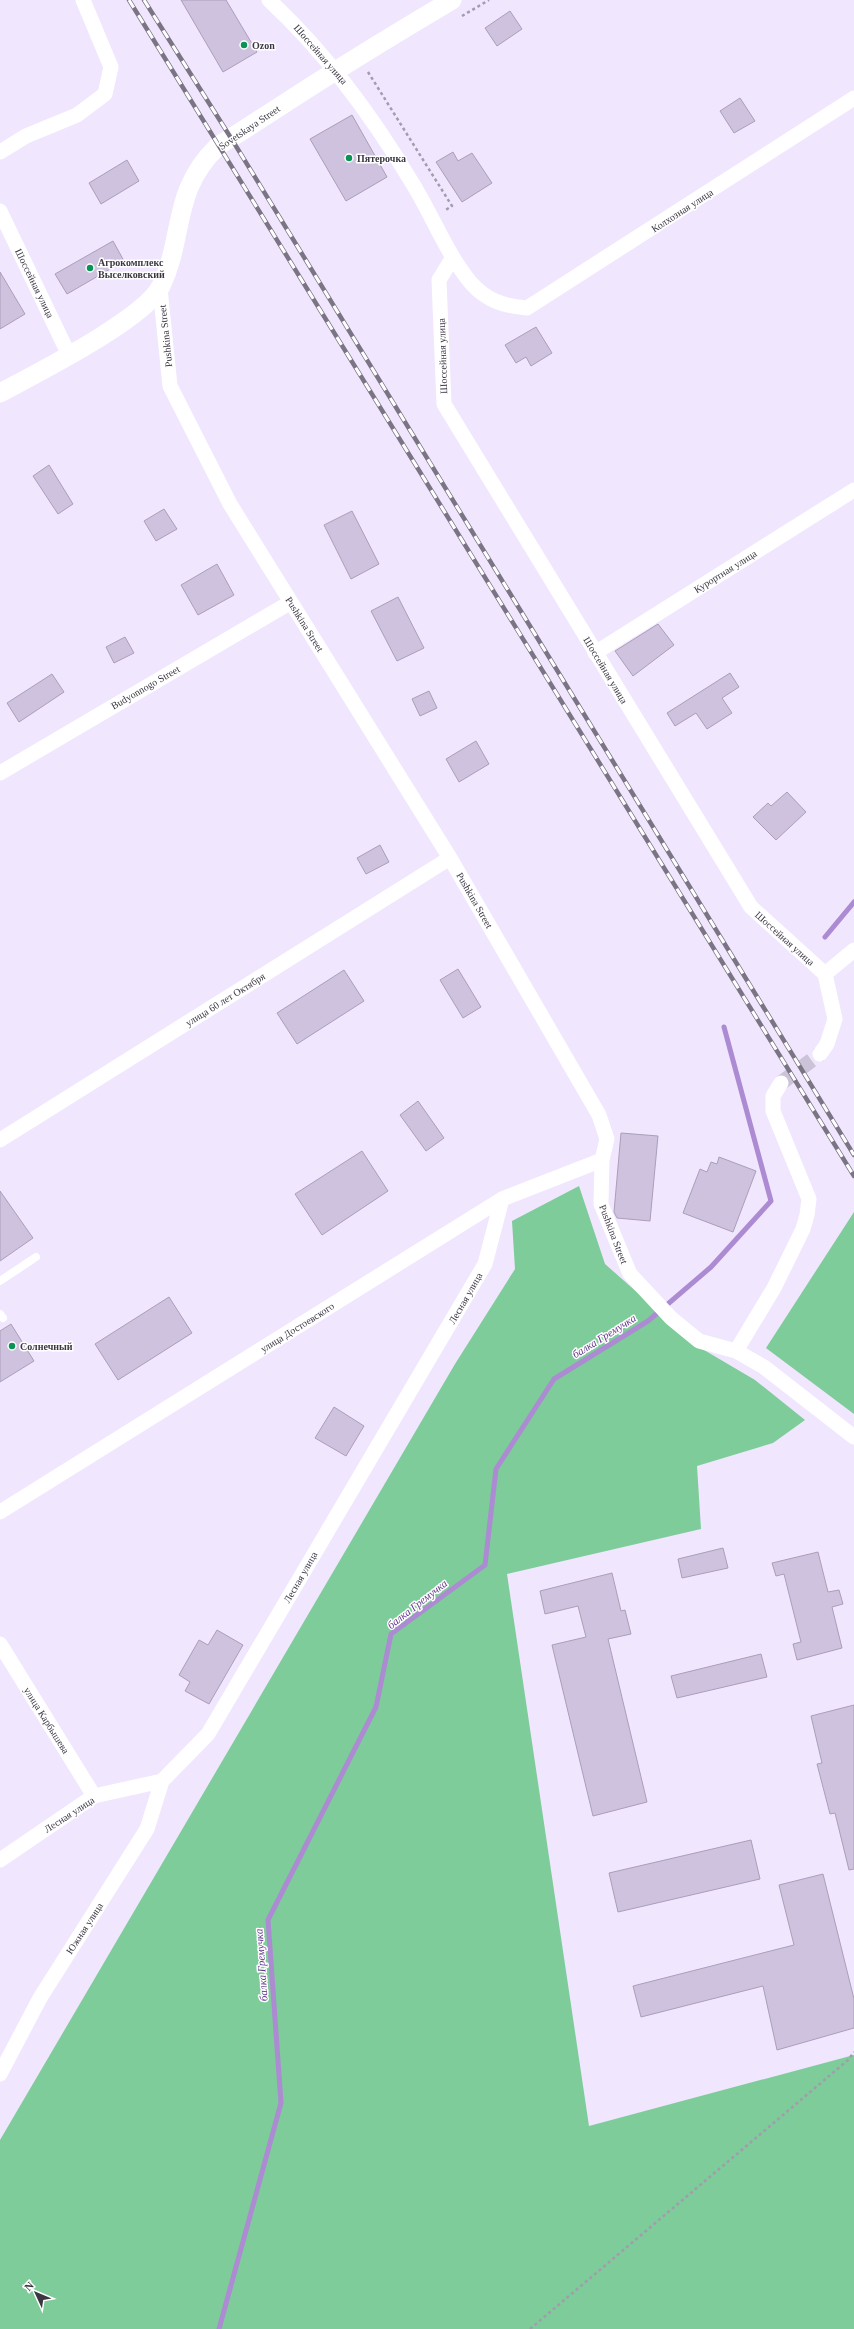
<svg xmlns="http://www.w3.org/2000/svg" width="854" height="2329" font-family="Georgia,serif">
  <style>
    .forest { fill: #7dcc99 }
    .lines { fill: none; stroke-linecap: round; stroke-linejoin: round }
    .stream { stroke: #ac8bd2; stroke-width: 5 }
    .building { fill: #cec2df; stroke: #ab9ebb }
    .minor-tunnel { stroke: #ccc3d8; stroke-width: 15; stroke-dasharray: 15 8; stroke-linecap: butt }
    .path { stroke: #a39bae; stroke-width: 2.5; stroke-dasharray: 3 3; stroke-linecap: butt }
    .service { stroke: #fff; stroke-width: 8 }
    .minor { stroke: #fff; stroke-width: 15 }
    .tertiary { stroke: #fff; stroke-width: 19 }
    .rail-casing { stroke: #7b7485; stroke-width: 4.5 }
    .rail { stroke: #fff; stroke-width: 3; stroke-dasharray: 9; stroke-linecap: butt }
    .poi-dot { fill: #089454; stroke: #fff; stroke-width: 1.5 }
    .labels { text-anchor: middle; stroke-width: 3; stroke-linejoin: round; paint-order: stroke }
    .poi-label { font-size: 10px; font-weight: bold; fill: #3b3642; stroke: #fff; text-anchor: start }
    .street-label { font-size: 10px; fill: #3b3642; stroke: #fff }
    .water-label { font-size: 11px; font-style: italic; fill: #62368b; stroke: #fff }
  </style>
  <rect width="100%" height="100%" fill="#f0e6fe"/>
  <path class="forest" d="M579,1186l26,78 94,83 56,33 50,40 -32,23 -76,23 4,63 -194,45 82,552 265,-71v274h-854v-189l455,-776 60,-95 -3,-48z
    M854,1212v202l-88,-66z"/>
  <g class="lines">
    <path class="stream" d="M825,937l29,-35
      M219,2329l62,-226 -13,-183 108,-213 15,-73 94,-69 11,-96 58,-90 94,-58 63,-54 60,-66 -47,-174"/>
  </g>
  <path class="building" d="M181,0h45l31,52 -34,20z
    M510,11l12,18 -25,17 -12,-18z
    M740,98l15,23 -21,12 -14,-22z
    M352,115l35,62 -41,24 -36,-62z
    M453,152l5,9 14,-8 20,30 -30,19 -26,-40z
    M127,160l12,21 -38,23 -12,-21z
    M113,241l11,20 -57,33 -12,-20z
    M0,272l25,42 -25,15z
    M536,327l16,26 -21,13 -5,-9 -10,6 -11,-18z
    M49,465l24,39 -15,10 -25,-38z
    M164,509l13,20 -21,12 -12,-20z
    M352,511l27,53 -28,15 -27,-54z
    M217,564l17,31 -36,20 -17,-30z
    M398,597l26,51 -27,13 -26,-50z
    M658,624l16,21 -41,31 -18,-25z
    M125,637l9,16 -20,10 -8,-16z
    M730,673l9,14 -17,11 10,15 -25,16 -11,-16 -21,13 -8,-13z
    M52,674l12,18 -45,30 -12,-19z
    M429,691l8,17 -17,8 -8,-17z
    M476,741l13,23 -30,18 -13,-23z
    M787,792l19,20 -30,28 -23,-23 15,-14 3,3z
    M380,845l9,17 -23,12 -9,-16z
    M458,969l23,38 -18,11 -23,-38z
    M344,970l20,31 -67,43 -20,-31z
    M418,1101l26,37 -18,13 -26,-36z
    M621,1133l37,3 -8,85 -33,-3 -3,-6z
    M362,1151l26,40 -66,44 -27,-41z
    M719,1157l37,14 -23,61 -50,-19 17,-44 7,3 4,-10 6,2z
    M0,1191l33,47 -33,23z
    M169,1297l23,36 -74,47 -23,-36z
    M11,1324l23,37 -34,21v-51z
    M334,1407l30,19 -18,30 -31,-18z
    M723,1548l5,20 -46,10 -4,-19z
    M818,1552l10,40 11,-2 4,14 -11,3 10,41 -45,12 -4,-16 8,-2 -17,-68 -8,2 -4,-13z
    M612,1573l9,38 4,-1 6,24 -23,5 39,163 -54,14 -41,-171 34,-8 -8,-31 -33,8 -5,-23z
    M217,1630l26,15 -34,59 -24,-13 5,-9 -11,-7 20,-35 9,5z
    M761,1654l6,23 -90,21 -6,-22z
    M854,1705v164l-5,1 -14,-57 -5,1 -13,-50 5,-1 -11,-47z
    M751,1840l9,39 -142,33 -9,-39z
    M823,1874l31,125v29l-77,22 -14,-64 -122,31 -8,-31 161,-41 -15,-60z"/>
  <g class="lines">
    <path class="minor-tunnel" d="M781,1083l39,-29"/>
    <path class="path" d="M462,16l27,-16
      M368,72l84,134 -8,5
      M530,2329l318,-269 6,-8"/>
    <path class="service" d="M0,1281l36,-24
      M0,1314l3,4"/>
    <path class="minor" d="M269,0c57,53 102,114 142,181 21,33 35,72 60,102 16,18 33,23 56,25l327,-210
      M0,152l26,-16 51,-21 28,-21 6,-27 -28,-67
      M0,211l69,144
      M453,257l-14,23 5,124 307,503 74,67 10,45 -8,25 -7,10
      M160,288l10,98 60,118 220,354 149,257 8,24 -5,21 -1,44 29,70 41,44 28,23 37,10 28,16 90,70
      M595,653l259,-163
      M0,773l291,-171
      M825,974l29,-24
      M0,1140l450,-282
      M736,1351l38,-63 29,-59 4,-14 2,-16 -36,-88v-15l8,-13
      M0,1512l502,-313 100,-39
      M0,1644l94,152
      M0,1860l94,-64 68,-15 46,-47 277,-470 17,-65
      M0,2074l40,-76 107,-169 15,-48"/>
    <path class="tertiary" d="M0,393c35,-19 145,-74 161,-107 24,-50 10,-95 57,-140 5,-4 11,-6 16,-10 14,-9 28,-18 42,-27 58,-38 117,-74 176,-109"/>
    <g class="rail-casing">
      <path id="rail" d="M129,0l725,1176
        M144,0l87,138 623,1017"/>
    </g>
    <use href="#rail" class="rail"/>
  </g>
  <g class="poi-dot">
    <circle cx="244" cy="45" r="4"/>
    <circle cx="349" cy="158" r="4"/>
    <circle cx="90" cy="268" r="4"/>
    <circle cx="12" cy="1346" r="4"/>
  </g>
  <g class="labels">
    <g class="poi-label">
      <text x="252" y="49">Ozon</text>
      <text x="357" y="162">Пятерочка</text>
      <text x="98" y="266">Агрокомплекс<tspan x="98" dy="12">Выселковский</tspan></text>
      <text x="20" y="1350">Солнечный</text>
    </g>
    <g class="street-label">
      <text transform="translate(321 54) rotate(49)" y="4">Шоссейная улица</text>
      <text transform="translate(249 127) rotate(-34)" y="4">Sovetskaya Street</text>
      <text transform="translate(682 210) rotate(-33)" y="4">Колхозная улица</text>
      <text transform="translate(35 283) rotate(64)" y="4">Шоссейная улица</text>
      <text transform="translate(165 336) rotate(-96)" y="4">Pushkina Street</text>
      <text transform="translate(442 356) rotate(-92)" y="4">Шоссейная улица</text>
      <text transform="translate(725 571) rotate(-32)" y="4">Курортная улица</text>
      <text transform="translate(305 624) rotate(58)" y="4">Pushkina Street</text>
      <text transform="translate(606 670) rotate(59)" y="4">Шоссейная улица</text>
      <text transform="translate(145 687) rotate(-30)" y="4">Budyonnogo Street</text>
      <text transform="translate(475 900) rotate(60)" y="4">Pushkina Street</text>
      <text transform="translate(785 938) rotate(42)" y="4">Шоссейная улица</text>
      <text transform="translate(225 999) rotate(-32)" y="4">улица 60 лет Октября</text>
      <text transform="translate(614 1234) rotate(69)" y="4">Pushkina Street</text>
      <text transform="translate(465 1298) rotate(-60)" y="4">Лесная улица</text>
      <text transform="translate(297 1327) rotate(-32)" y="4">улица Достоевского</text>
      <text transform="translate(300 1577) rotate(-60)" y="4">Лесная улица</text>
      <text transform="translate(47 1720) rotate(58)" y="4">улица Карбышева</text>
      <text transform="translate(69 1814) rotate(-33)" y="4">Лесная улица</text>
      <text transform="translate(84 1928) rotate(-57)" y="4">Южная улица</text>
    </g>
    <g class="water-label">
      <text transform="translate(604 1336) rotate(-32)" y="4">балка Гремучка</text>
      <text transform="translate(417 1604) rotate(-38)" y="4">балка Гремучка</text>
      <text transform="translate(261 1965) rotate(-94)" y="4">балка Гремучка</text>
    </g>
  </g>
  <g transform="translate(36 2293) rotate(314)" stroke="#ffffff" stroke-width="3" paint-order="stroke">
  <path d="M0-3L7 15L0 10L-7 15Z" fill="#3b3642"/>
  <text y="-6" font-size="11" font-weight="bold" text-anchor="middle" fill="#3b3642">N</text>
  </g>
</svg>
